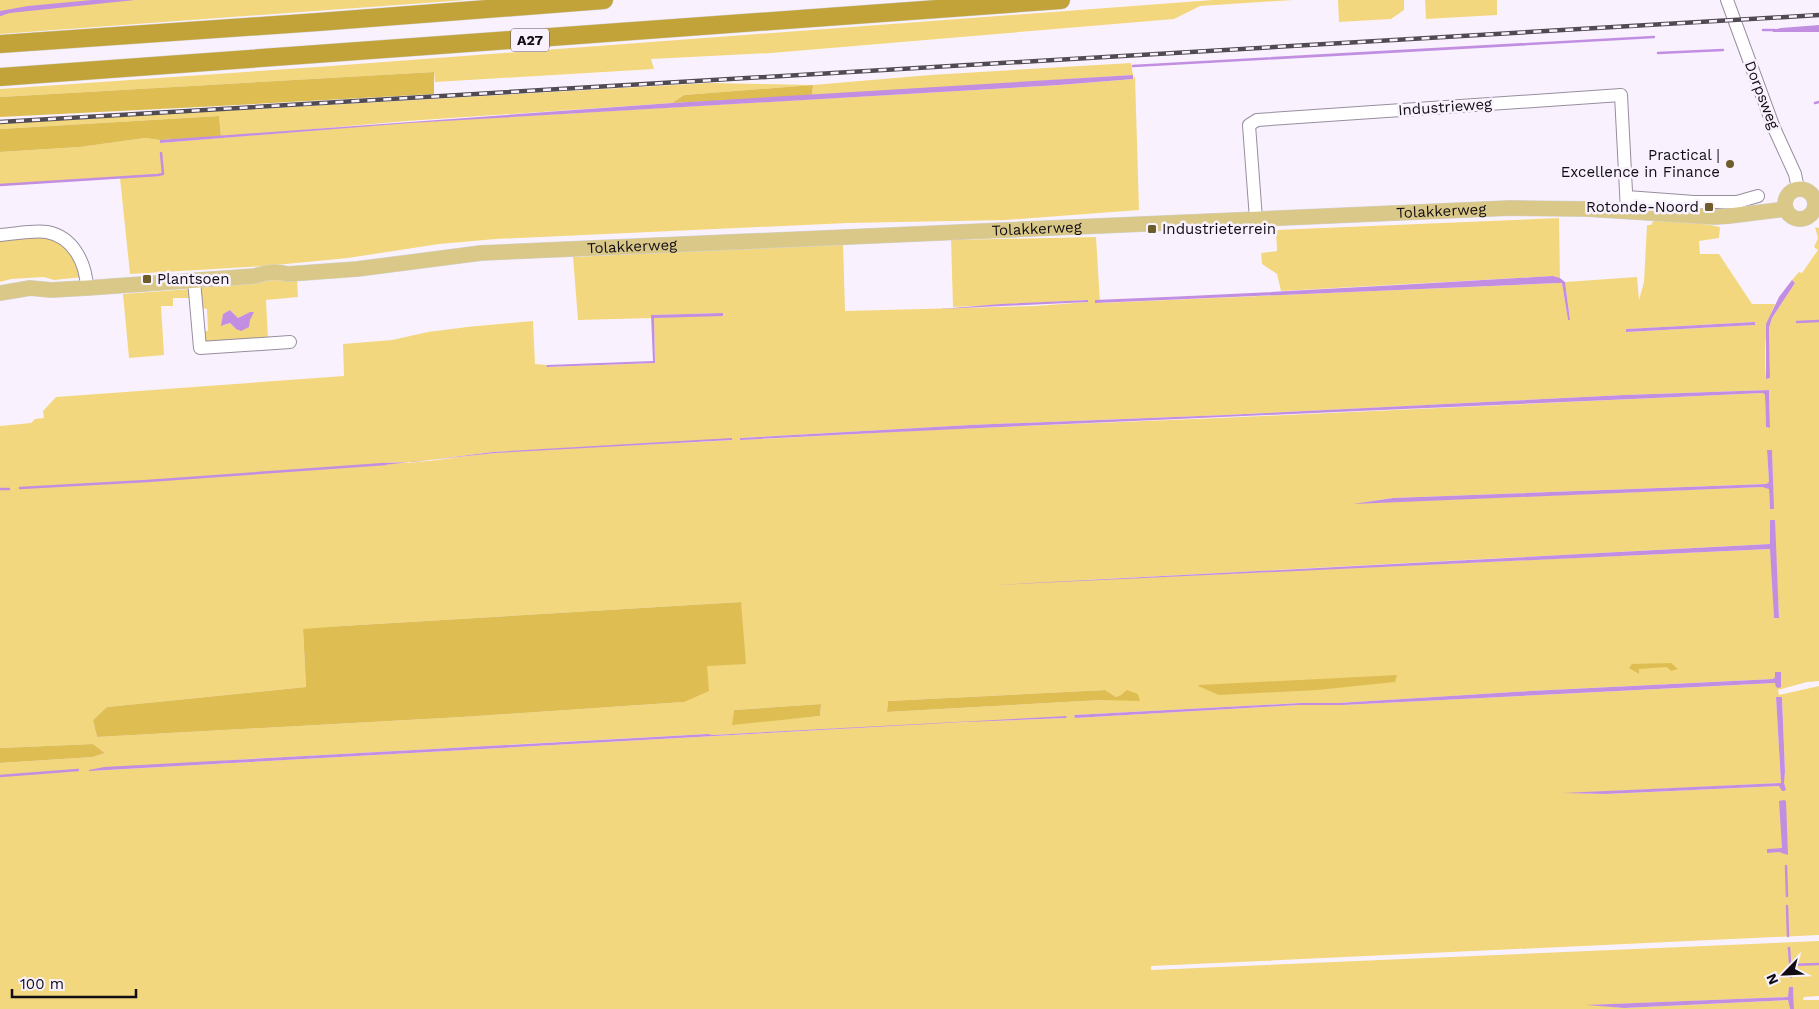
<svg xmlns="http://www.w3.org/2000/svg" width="1819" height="1009" font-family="'Work Sans',sans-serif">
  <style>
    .green { fill: #f3d77e; fill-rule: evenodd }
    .forest { fill: #debd53 }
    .water { fill: #c18ee2 }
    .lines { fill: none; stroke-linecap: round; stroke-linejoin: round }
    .stream { stroke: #c18ee2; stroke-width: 2.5 }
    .minor-casing { stroke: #988d9f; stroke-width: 14 }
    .major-casing { stroke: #d4d3d5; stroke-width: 16 }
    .highway-casing { stroke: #d4d3d5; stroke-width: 19 }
    .minor { stroke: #fff; stroke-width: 12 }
    .major { stroke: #dac889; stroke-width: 15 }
    .highway { stroke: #c2a33a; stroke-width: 18 }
    .rail-casing { stroke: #504b52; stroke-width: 4.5 }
    .rail { stroke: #f9f2fe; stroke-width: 2.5; stroke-dasharray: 8; stroke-linecap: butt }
    .poi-dot { fill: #6d5d2b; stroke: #f9f2fe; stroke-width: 2 }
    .labels { text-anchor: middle; stroke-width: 5; stroke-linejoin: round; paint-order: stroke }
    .shield { fill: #f9f2fe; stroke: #57525a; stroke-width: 1 }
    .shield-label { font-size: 14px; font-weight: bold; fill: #110d13 }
    .street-label { font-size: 15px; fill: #110d13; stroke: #f9f2fe }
    .poi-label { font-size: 15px; fill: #110d13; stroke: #f9f2fe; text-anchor: end }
  </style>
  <rect width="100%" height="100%" fill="#f9f2fe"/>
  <path class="green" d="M0,0h466l-466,34z
    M1213,0h80l-93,6 -26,13 -403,34 -120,6 3,10 -219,13 -1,-10 -434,25v-8l317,-22z
    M1338,0h66v10l-13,9 -52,3z
    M1425,0h72v15l-71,4z
    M1131,63l2,12 -321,21 1,-11 -129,10 -12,8 -265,18 -186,16 -2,-21 -219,13v-5l50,-3 659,-38 104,2 117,-10z
    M1135,76l4,134 -133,10 -158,3 -352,16 -57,5 -91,14 -83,8 -135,8 -10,-96 -120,7v-33l80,-5 65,-9 15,2v3l243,-20 656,-38 74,-6z
    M1559,218l1,60 -7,-2 -272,15 -4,-17 -15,-10 -1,-11 16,-2 -1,-21z
    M1654,220l46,3 20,4 -1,11 -20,3 1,13h19l33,50h23c-11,22 -11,51 -9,75l4,-1 -1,-50 3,-10 23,-35 -3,-3 7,-8 3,1 16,-23 -4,-3 4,-9 -3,-11 4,1v453l-12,1 -29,8 1,5 40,-9v249l-668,31v4l668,-29v55l-15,1 -1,3h16v9h-25l-1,-21h-4v9l-197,8 32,3 164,-8 2,9h-1790v-246l93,-6 12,-4 -12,-9 -93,4v-322l31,-3 4,-4 9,-1 -1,-7 13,-14 288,-21 -1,-32 49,-4 36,-8 39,-5 66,-6 2,43 12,1 -1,2 109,-4 -1,-45 69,-5 -71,2v3l-74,2 -5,-63 270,-13 2,67 190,-5 53,-4v-2l-135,7 -2,-67 145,-3 4,66 459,-20h3l6,37h2l-5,-38 72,-5 2,23 5,-18 3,-57h4zM1755,322v3l-129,7v-3zM1769,390l1,38 -4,-1 -1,-32 -2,-2 -544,25 -291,12 -187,10 -1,-2 230,-13 255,-10 399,-20zM732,439v1c-80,5 -160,7 -239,13 -37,3 -73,12 -110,10l31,-1 79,-10zM1767,450h5l1,58 -3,1 -1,-21 -7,-1 -401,16 32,-5 373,-14 3,-2zM1774,520l5,97h-5l-3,-68 -724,33 723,-38zM741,602l-34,64 -23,36 -222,15 -365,20 -4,-17 14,-13 199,-20 -3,-57 39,-4zM1775,677v6l-432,22h-45l-223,13 -1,-3 227,-12h37l192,-12 243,-12zM1105,690l11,7 5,-2 19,5h-38l-215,12 1,-11zM1776,697h6l3,74 -3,20 -2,-5 -174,8 -32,-1 207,-10zM821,704l-1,12 -87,8 1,-14zM1067,717l-1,1 -101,4 -876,49 159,-12 460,-25 5,1z
    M46,236c24,6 28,20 37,41l-29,3 -10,-3 -33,2 -11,3v-44z
    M297,278l1,19 -32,3 2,40 -62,5 -4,-14h6l-1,-22 -6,-1v-22zM230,310l8,8 12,-6 -1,15 -13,2 -6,-6 -8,3 1,-12z
    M190,289v9h-17v8h-12l3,49 -35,3 -6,-64z"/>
  <path class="forest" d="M434,72v22l-215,12 -219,11v-20z
    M813,85l-1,11 -140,7 12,-8z
    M219,116l2,21 -61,3 -15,-2 -65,9 -80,5v-23z
    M741,602l5,62 -39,2 2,25 -25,11 -222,15 -365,20 -4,-17 14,-13 199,-20 -3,-58 39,-3z
    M1671,663l7,6 -7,2 -4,-4 -28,2v5l-10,-6 3,-4z
    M1397,675l-2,7 -78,8 -98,5 -21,-9 1,-1z
    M1105,690l11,7 5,-2 6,-5 11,4 2,7 -38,-1 -215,12 1,-11z
    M821,704l-1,12 -88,9 2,-15z
    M93,744l12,9 -12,4 -93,6v-15z"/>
  <path class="water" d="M92,0h43l-135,14v-3l28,-5z
    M1819,25v7h-46l-1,-2 9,-2z
    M1133,75v4l-74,6 -649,38 -250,20v-3l512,-37z
    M1553,276l7,2 5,4 5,38h-2l-6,-37h-3l-464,20v-3c153,-6 305,-15 458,-24z
    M1792,280l3,3 -23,35 -3,10 1,50 -4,1v-55l13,-27z
    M1088,300v2l-148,7 61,-5z
    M230,310l8,8 12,-6h4l-4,8 -1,7 -8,4 -5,-2 -6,-6 -9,3 2,-12z
    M723,313v3l-69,2 1,45 -109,4 1,-2 106,-4 -2,-46z
    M1755,322v3l-129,7v-3z
    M1769,390l1,38 -4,-1 -1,-32 -2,-2c-341,16 -682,29 -1023,47v-2l230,-13 255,-10 399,-20z
    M732,438v2l-237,13 -112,12v-2l31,-1 79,-10z
    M1767,450h5l2,59h-4l-1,-20 -7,-2 -409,17 40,-6 373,-14 3,-2z
    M1770,520h5l4,98h-5l-4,-69 -776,36 776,-41z
    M1775,672h6v15l-2,1 -3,-1 -1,-4 -432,22h-45l-223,13 -1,-3 227,-12h37l192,-12 243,-12 2,-2z
    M1776,697h6l3,74 -1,12 2,7 -2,1h-2l-3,-5 -173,8 -43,-1 218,-10z
    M1067,716l-1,2 -101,4 -876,49v-1l15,-3 604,-33 5,1z
    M1784,800l2,1 2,54 -9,-3 -12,1v-4l15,-1 -3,-47z
    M1789,987h4l1,22h-4l-2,-9 -164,8 -38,-3 202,-8z"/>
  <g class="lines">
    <path class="stream" d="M0,15l8,-3
      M1763,30h12
      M1658,53l65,-3
      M1133,66l521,-29
      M1815,103l4,-1
      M0,185l158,-10 5,-1 -2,-21
      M1797,322l22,-1
      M20,488l127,-7 238,-17
      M0,489h9
      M0,776l78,-6
      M1786,866l1,30
      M1787,906l1,30
      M1789,948l2,29
      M1790,965l29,-1"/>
    <g class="minor-casing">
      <path id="minor" d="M1727,0l47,128 21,46 3,15
        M1627,197l67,5h43l21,-6
        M1256,219l-7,-94 8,-5 364,-25 6,116
        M0,235c15,-1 33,-5 47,-3 27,5 39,32 40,56
        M194,280l6,68 90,-6"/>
    </g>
    <g class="major-casing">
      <g id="major">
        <circle cx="1800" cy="204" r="15"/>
        <path id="s1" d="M0,293l30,-5 21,2 36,-2 168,-12c11,-4 21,-5 33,-2l69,-5 124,-16 1029,-45 77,1 128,8 14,-1 57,-7"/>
      </g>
    </g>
    <g class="highway-casing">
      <path id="highway" d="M0,44l318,-22 286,-22
        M0,77l1061,-77"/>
    </g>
    <use href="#minor" class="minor"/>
    <use href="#major" class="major"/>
    <use href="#highway" class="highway"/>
    <g class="rail-casing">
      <path id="rail" d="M0,122l1819,-107"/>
    </g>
    <use href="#rail" class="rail"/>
  </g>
  <g class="poi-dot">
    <circle cx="1730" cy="164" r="5"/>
    <rect x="1704" y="202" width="10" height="10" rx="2.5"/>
    <rect x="1147" y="224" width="10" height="10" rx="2.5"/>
    <rect x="142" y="274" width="10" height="10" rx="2.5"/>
  </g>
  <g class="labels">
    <rect class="shield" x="511" y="28.5" width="38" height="23" rx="4"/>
    <g class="shield-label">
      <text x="530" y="45">A27</text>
    </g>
    <g class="street-label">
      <text transform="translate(1762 95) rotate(69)" y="5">Dorpsweg</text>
      <text transform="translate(1445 107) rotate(-4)" y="5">Industrieweg</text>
      <text dy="5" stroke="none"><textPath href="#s1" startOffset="1445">Tolakkerweg</textPath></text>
      <text dy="5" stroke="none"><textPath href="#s1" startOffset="1040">Tolakkerweg</textPath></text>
      <text dy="5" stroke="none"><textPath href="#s1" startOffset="635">Tolakkerweg</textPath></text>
    </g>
    <g class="poi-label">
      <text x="1720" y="160">Practical |<tspan x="1720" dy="17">Excellence in Finance</tspan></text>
      <text x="1699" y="212">Rotonde-Noord</text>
      <text x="1162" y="234" text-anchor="start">Industrieterrein</text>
      <text x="157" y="284" text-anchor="start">Plantsoen</text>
    </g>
  </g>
  <g transform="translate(1784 974) rotate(246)" stroke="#f9f2fe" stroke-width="4" paint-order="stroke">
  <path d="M0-4L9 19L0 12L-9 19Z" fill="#110d13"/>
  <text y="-8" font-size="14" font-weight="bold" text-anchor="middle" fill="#110d13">N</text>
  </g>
  <path d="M12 989v8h124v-8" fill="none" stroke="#110d13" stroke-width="2.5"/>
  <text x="20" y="989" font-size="15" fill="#110d13" stroke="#f9f2fe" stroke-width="4" paint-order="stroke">100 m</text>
</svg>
